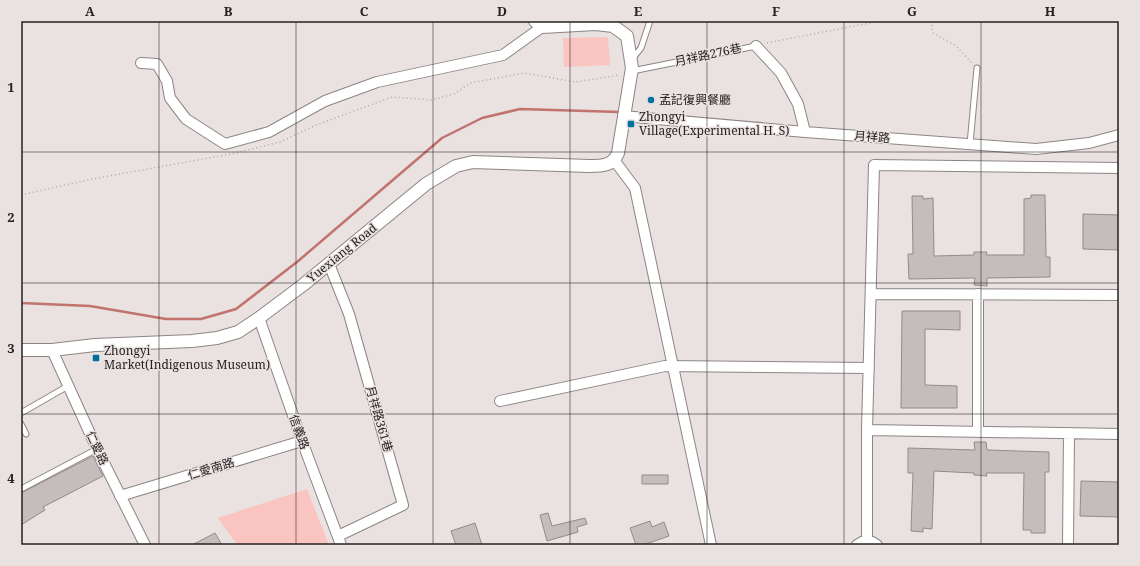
<svg xmlns="http://www.w3.org/2000/svg" width="1140" height="566" font-family="'Noto Serif','Noto Sans TC',serif">
  <style>
    .green { fill: #fac4c0 }
    .lines { fill: none; stroke-linecap: round; stroke-linejoin: round }
    .stream { stroke: #c1736e; stroke-width: 2.5 }
    .building { fill: #c5bcbc; stroke: #938b8b }
    .service-casing { stroke: #8d8584; stroke-width: 7 }
    .minor-casing { stroke: #8d8584; stroke-width: 12 }
    .tertiary-casing { stroke: #8d8584; stroke-width: 14 }
    .path { stroke: #afa7a7; stroke-width: 1.5; stroke-dasharray: 1 3; stroke-linecap: butt }
    .service { stroke: #fff; stroke-width: 5 }
    .minor { stroke: #fff; stroke-width: 10 }
    .tertiary { stroke: #fff; stroke-width: 12 }
    .grid { fill: none; stroke: #262222; stroke-width: 1; stroke-opacity: 0.55 }
    .poi-dot { fill: #00719c; stroke: #eae1e1; stroke-width: 1.5 }
    .labels { text-anchor: middle; stroke-width: 3; stroke-linejoin: round; paint-order: stroke }
    .street-label { font-size: 12px; fill: #262222; stroke: #eae1e1 }
    .poi-label { font-size: 12px; fill: #262222; stroke: #eae1e1; text-anchor: start }
    .neatline { fill: none; stroke: #262222; stroke-width: 1.5 }
    .grid-label { font-size: 13px; text-anchor: middle; font-weight: bold; fill: #262222 }
  </style>
  <rect width="100%" height="100%" fill="#eae1e1"/>
  <path class="green" d="M608,37l2,28 -46,2 -1,-29z
    M307,489l22,56h-92l-19,-27z"/>
  <g class="lines">
    <path class="stream" d="M21,303l69,3 76,13h35l35,-10 61,-47 145,-124 40,-20 38,-9 100,3"/>
  </g>
  <path class="building" d="M1031,195h14l1,62h4v20l-63,1v8l-13,-1 1,-7 -66,1 -1,-25h5l-1,-58h11v3l10,-1 1,58 40,-1v-3h13l-1,3h38v-56l7,-1z
    M1083,214l36,1v35l-36,-1z
    M902,311h58v19l-35,-1v56l32,1v22h-56z
    M974,442h12l1,8 62,2v20h-4v61h-14v-3h-8l1,-57h-38l1,3 -13,-1v-2l-40,-2 -2,58 -9,-1v4l-12,-1 2,-58h-5v-25l67,2z
    M93,456l10,20 -60,31 2,3 -24,15v-32z
    M642,475h26v9h-26z
    M1081,481l38,1v35l-39,-1z
    M548,513l4,13 33,-8 2,6 -10,3 1,5 -31,9 -7,-26z
    M650,521l2,6 12,-5 5,14 -26,9h-7l-6,-17z
    M475,523l7,22h-26l-5,-14z
    M215,533l7,12h-30z"/>
  <g class="lines">
    <g class="service-casing">
      <path id="service" d="M632,59l9,-11 9,-27
        M632,71l124,-25
        M970,144l7,-76
        M21,413l47,-27
        M21,424l5,10
        M21,489l76,-40"/>
    </g>
    <g class="minor-casing">
      <path id="minor" d="M756,46l25,27 17,31 7,28
        M141,63l16,1 10,17 3,17 16,21 39,25 44,-12 56,-31 52,-19 126,-27 39,-28
        M623,116l182,16 231,17 53,-6 30,-8
        M614,160l21,28 76,357
        M329,264l20,50 54,191 -65,31
        M871,294l248,1
        M259,318l43,123 39,104
        M52,350l45,99 48,96
        M500,401l165,-35 204,2
        M867,430l252,4
        M978,432v-138
        M120,496l182,-55
        M867,539v-109l7,-265 245,3
        M857,545l10,-6 10,6
        M1068,545l1,-112"/>
    </g>
    <g class="tertiary-casing">
      <path id="tertiary" d="M21,350h31l43,-5 97,-4 25,-3 21,-6 21,-14 44,-33 123,-101 30,-18 17,-4 116,4c13,0 24,0 29,-13l14,-85 -5,-32 -14,-10 -17,-2 -54,3 -7,-6"/>
    </g>
    <path class="path" d="M931,21l2,12 23,13 16,17
      M767,43l113,-22
      M21,195l71,-16 139,-25 49,-12 36,-17 76,-28 40,3 22,-6 16,-11 55,-10 50,9 45,-7"/>
    <use href="#service" class="service"/>
    <use href="#minor" class="minor"/>
    <use href="#tertiary" class="tertiary"/>
  </g>
  <path class="grid" d="M159,21v524M296,21v524M433,21v524M570,21v524M707,21v524M844,21v524M981,21v524M21,152h1098M21,283h1098M21,414h1098"/>
  <g class="poi-dot">
    <circle cx="651" cy="100" r="4"/>
    <rect x="627" y="120" width="8" height="8" rx="2"/>
    <rect x="92" y="354" width="8" height="8" rx="2"/>
  </g>
  <g class="labels">
    <g class="street-label">
      <text transform="translate(708 55) rotate(-12)" y="4">月祥路276巷</text>
      <text transform="translate(872 137) rotate(4)" y="4">月祥路</text>
      <text transform="translate(342 253) rotate(-39)" y="4">Yuexiang Road</text>
      <text transform="translate(379 419) rotate(74)" y="4">月祥路361巷</text>
      <text transform="translate(299 432) rotate(70)" y="4">信義路</text>
      <text transform="translate(97 448) rotate(65)" y="4">仁愛路</text>
      <text transform="translate(211 469) rotate(-17)" y="4">仁愛南路</text>
    </g>
    <g class="poi-label">
      <text x="659" y="104">孟記復興餐廳</text>
      <text x="639" y="121">Zhongyi<tspan x="639" dy="14">Village(Experimental H. S)</tspan></text>
      <text x="104" y="355">Zhongyi<tspan x="104" dy="14">Market(Indigenous Museum)</tspan></text>
    </g>
  </g>
  <rect width="1140" height="566" fill="none" stroke="#eae1e1" stroke-width="44"/>
  <rect x="22" y="22" width="1096" height="522" class="neatline"/>
  <g class="grid-label">
    <text x="90" y="16">A</text>
    <text x="228" y="16">B</text>
    <text x="364" y="16">C</text>
    <text x="502" y="16">D</text>
    <text x="638" y="16">E</text>
    <text x="776" y="16">F</text>
    <text x="912" y="16">G</text>
    <text x="1050" y="16">H</text>
    <text x="11" y="92">1</text>
    <text x="11" y="222">2</text>
    <text x="11" y="353">3</text>
    <text x="11" y="483">4</text>
  </g>
</svg>
